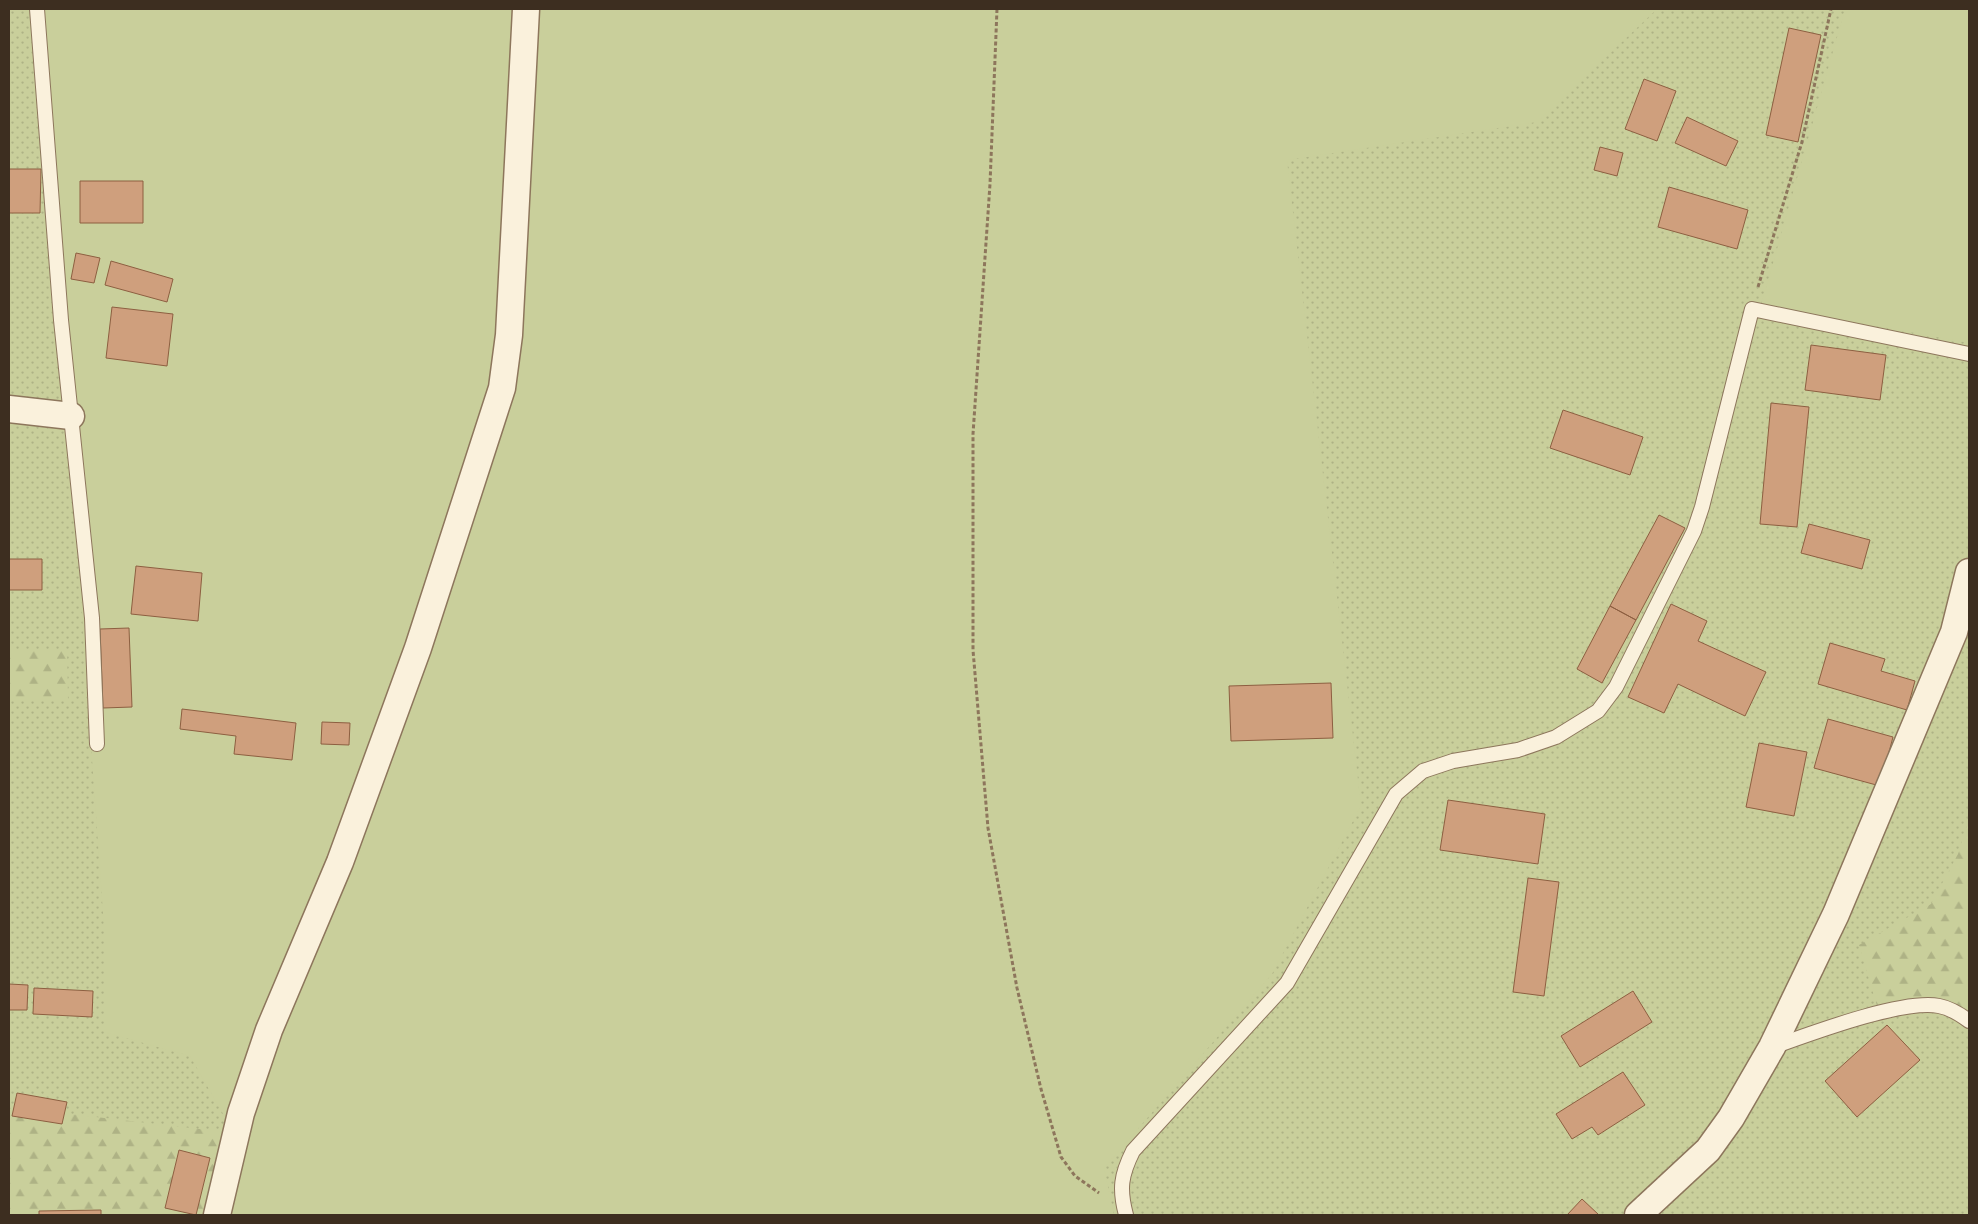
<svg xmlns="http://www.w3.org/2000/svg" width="1978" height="1224" font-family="'Crimson Pro',serif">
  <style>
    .grass { fill: url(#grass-dots) }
    .forest { fill: url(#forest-firs) }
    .garden { fill: #c9cf9b }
    .building { fill: #cf9f7d; stroke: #8d5f41 }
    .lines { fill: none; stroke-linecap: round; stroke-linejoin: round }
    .lane-casing { stroke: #8d765c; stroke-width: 16 }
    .street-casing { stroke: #8d765c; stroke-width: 29 }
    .path { stroke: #8d765c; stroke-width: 3; stroke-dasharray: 4 2.5; stroke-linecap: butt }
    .lane { stroke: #faf1dc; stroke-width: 14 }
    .street { stroke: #faf1dc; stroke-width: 26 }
  </style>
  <defs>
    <pattern id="grass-dots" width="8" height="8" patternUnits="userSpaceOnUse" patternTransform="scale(1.25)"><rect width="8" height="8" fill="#c9cf9b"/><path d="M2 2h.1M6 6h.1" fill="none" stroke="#aeb285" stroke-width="1.8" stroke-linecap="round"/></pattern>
    <pattern id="forest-firs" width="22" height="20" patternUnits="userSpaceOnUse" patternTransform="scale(1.25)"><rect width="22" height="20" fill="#c9cf9b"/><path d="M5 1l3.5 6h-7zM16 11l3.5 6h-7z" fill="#aeb285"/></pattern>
  </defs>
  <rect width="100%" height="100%" fill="#f0e4c8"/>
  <path class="grass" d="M9,9h195l75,1206h-270z
    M957,9h907l105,319v887h-1010z"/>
  <path class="forest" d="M9,649h58l1,51h-59z
    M1969,819v209l-24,-21 -68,-1 -18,-61 72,-41 27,-50z
    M9,1107l225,26 -26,82h-199z"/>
  <path class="garden" d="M39,9h1618l-120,113 -250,38 74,646 -89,168 -168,194 10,47h-906l26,-82 -44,-77 -86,-24v-105l-20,-280 -24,-437z
    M1845,9h124v334l-98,-18 -111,-16z"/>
  <path class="building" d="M1789,28l32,7 -23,107 -32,-7z
    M1644,79l32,12 -19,50 -32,-12z
    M1687,117l51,24 -12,25 -51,-23z
    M1600,147l23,6 -6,23 -23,-6z
    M9,169h32l-1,44h-31z
    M80,181h63v42h-63z
    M1669,187l79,23 -11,39 -79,-22z
    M76,253l24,5 -6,25 -23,-4z
    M111,261l62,18 -6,23 -62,-17z
    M112,307l61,7 -6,52 -61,-8z
    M1811,345l75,10 -6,45 -75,-10z
    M1771,403l38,4 -12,120 -37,-3z
    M1563,410l80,27 -13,38 -80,-27z
    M1659,515l26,13 -49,92 -26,-14z
    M1809,524l61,16 -8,29 -61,-16z
    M9,559h33v31h-33z
    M136,566l66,7 -4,48 -67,-7z
    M1671,604l36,17 -9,20 68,31 -21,44 -67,-32 -14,29 -36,-16z
    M1610,606l26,14 -34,63 -25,-14z
    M129,628l3,79 -29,1 -3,-79z
    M1830,643l55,16 -4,12 34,10 -8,29 -89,-26z
    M1331,683l2,55 -102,3 -2,-55z
    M182,709l114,14 -4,37 -58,-6 2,-18 -56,-7z
    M1828,719l65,18 -13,49 -66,-18z
    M322,722l28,1 -1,22 -28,-1z
    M1759,743l48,9 -13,64 -48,-9z
    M1448,800l97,14 -7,50 -98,-14z
    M1528,878l31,4 -15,114 -31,-4z
    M9,984l19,1 -1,25h-18z
    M34,988l59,3 -1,26 -59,-3z
    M1633,991l19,31 -72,45 -19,-31z
    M1887,1025l33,35 -63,57 -32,-36z
    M1623,1072l22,33 -47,30 -6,-8 -20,12 -16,-25z
    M17,1093l50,9 -5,22 -50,-8z
    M179,1150l31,8 -14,57 -31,-7z
    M1582,1199l17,16h-32z
    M101,1210v5h-62v-4z"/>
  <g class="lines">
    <g class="lane-casing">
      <path id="lane" d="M37,9l24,311 31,298 5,126
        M1773,1047c37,-13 129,-48 166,-41 11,2 22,9 30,15
        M1126,1215c-7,-26 -5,-40 7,-64l154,-168 109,-189 27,-23 30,-10 65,-11 38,-13 42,-26 18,-24 78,-156 8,-24 50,-198 217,45"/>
    </g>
    <g class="street-casing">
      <path id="street" d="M9,409l62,7
        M217,1215l24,-102 28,-83 71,-168 78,-214 84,-260 7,-53 17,-326
        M1638,1215l70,-65 23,-32 41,-71 64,-133 118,-282 15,-60"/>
    </g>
    <path class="path" d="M997,9l-7,175 -17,250v216l15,178 29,160 24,101 20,68 14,19 24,17
      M1758,287l44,-145 29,-133"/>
    <use href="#lane" class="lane"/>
    <use href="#street" class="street"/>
  </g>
  <rect width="1978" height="1224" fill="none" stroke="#3d2e20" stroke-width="20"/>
</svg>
